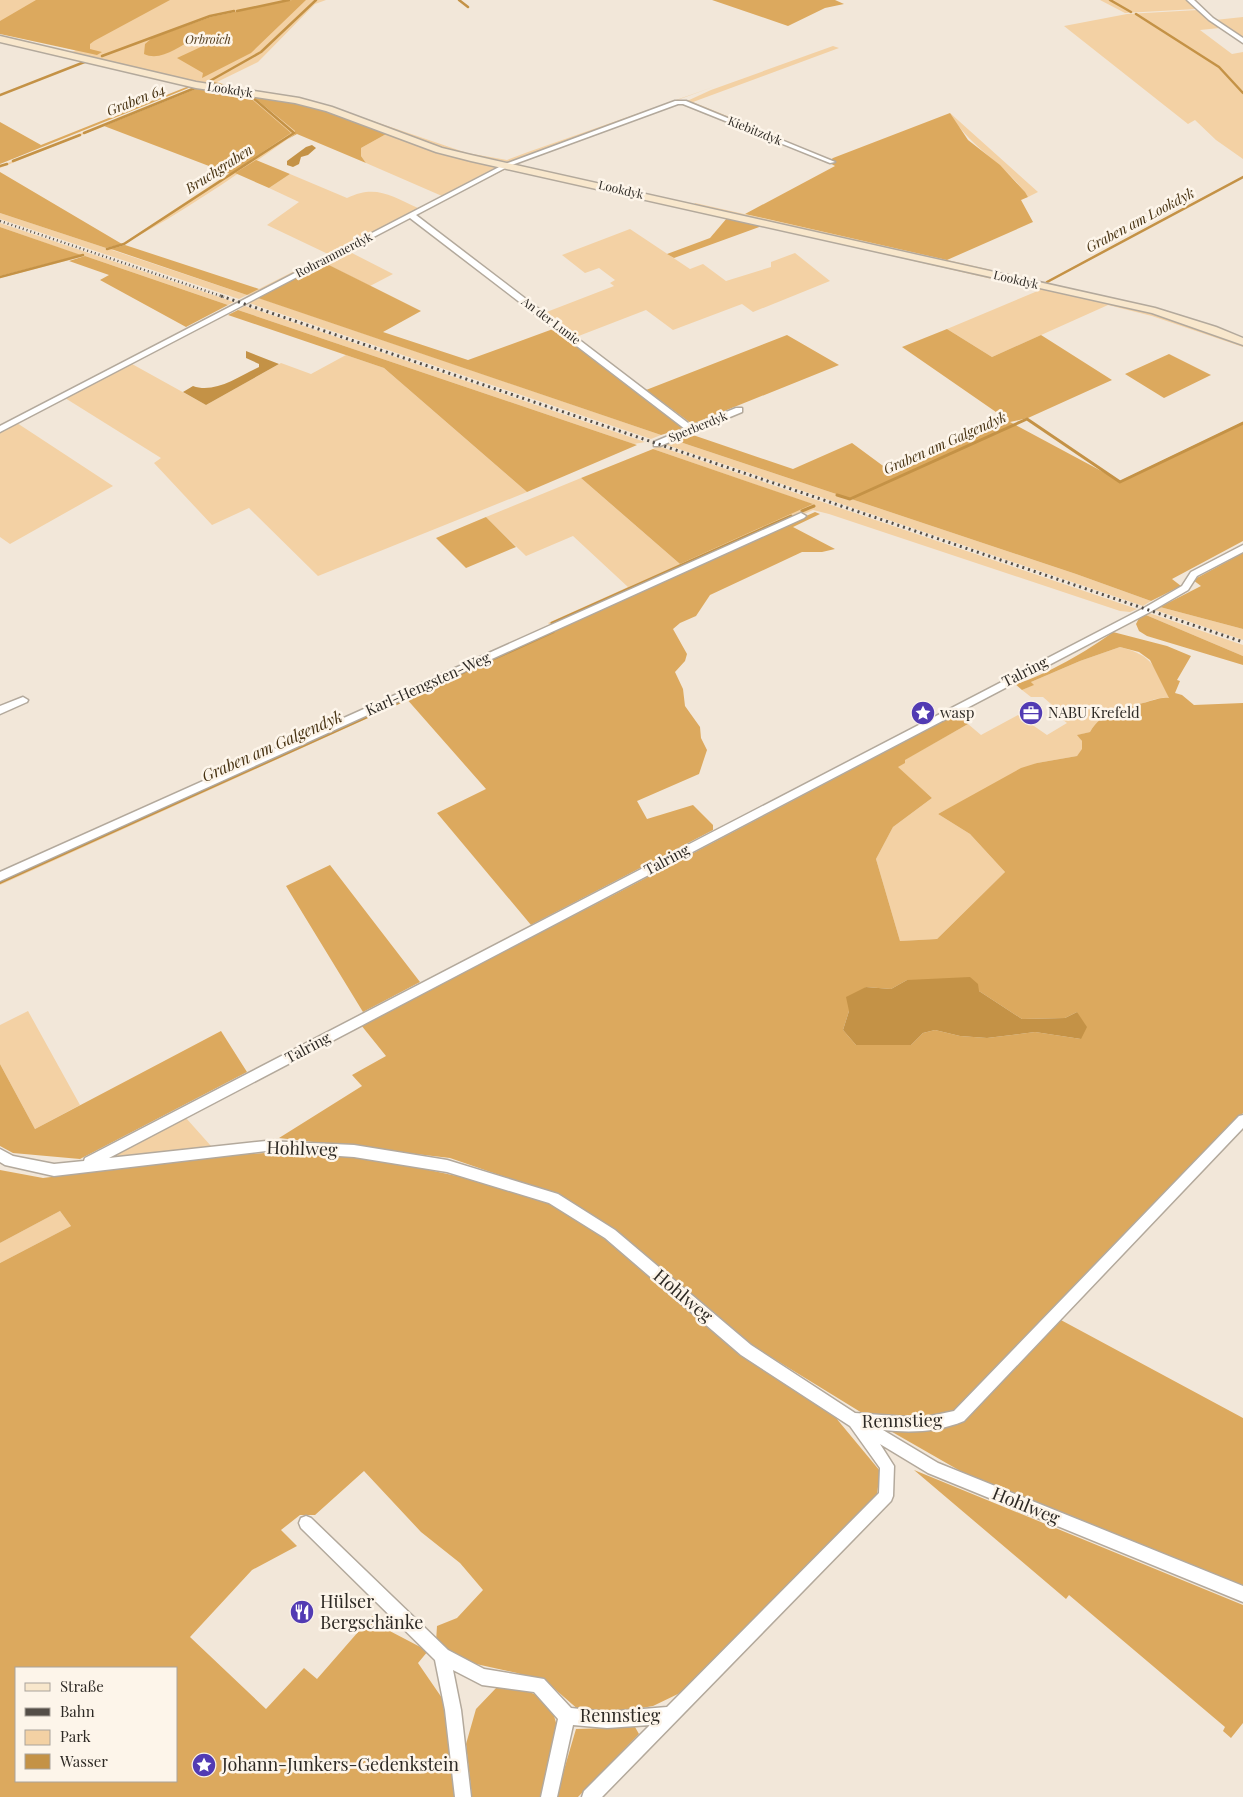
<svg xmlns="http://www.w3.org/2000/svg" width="1243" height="1797" font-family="'Playfair Display',serif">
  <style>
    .green { fill: #f3d1a4 }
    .forest { fill: #dca95e; fill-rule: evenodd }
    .water { fill: #c49246 }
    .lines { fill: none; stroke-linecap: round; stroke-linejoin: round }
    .stream-far2 { stroke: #c49246; stroke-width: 2.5 }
    .stream-far1 { stroke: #c49246; stroke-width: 3 }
    .stream { stroke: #c49246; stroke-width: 4 }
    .street-casing { stroke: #b3a99c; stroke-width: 3 }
    .secondary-casing { stroke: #b3a99c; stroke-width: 3 }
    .street { fill: #fff; fill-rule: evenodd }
    .secondary { fill: #f8e7cc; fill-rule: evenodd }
    .rail-far1 { stroke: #544e48; stroke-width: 2.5; stroke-dasharray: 1 3; stroke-linecap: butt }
    .rail { stroke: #544e48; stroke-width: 3; stroke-dasharray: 2 4; stroke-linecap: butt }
    .labels { text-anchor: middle; stroke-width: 5; stroke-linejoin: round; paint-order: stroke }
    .far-park-label { font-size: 12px; font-style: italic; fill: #533d1d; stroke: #fdf5ea }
    .far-street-label { font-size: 12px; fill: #2d2924; stroke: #fdf5ea }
    .far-water-label { font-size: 14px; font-style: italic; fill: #463110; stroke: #fdf5ea }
    .street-label { font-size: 15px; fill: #2d2924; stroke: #fdf5ea }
    .poi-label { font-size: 15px; fill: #2d2924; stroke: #fdf5ea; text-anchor: start }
    .water-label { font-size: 16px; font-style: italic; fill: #463110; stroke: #fdf5ea }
    .near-street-label { font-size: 18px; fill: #2d2924; stroke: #fdf5ea }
    .near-poi-label { font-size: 18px; fill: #2d2924; stroke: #fdf5ea; text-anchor: start }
  </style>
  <rect width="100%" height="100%" fill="#f2e7d9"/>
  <path class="green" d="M0,0h326l-11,4 -57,58 -41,20 29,9 59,8 24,7 138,47 40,7 21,-8 185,-65 -203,74c-17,5 -76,-14 -94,-22l-214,-56 3,-1 -18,-1 -115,-29 4,-2 14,4 -90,-23z
    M1100,0h87l9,9 -71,4z
    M1198,10l22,18 -20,2 32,24 11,-2v107l-27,-19 -21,-20 -7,4 -124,-98 63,-12z
    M1243,17v22l-28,-19z
    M833,46l6,2 -146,54 56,23 -7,-1 -55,-23 24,-11z
    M194,88h4l-198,80v-2z
    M247,95h4l44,36v3c-58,41 -120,84 -183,116l135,45 81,-41 -61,-29 32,-23 -30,-14 21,-14 57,24c29,-14 44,-2 71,10l24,-12 -76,-33 -5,-7v-8l27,-15 105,32 2,3 -244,128 -4,-1 -8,4 -239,-80v-6l106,35 16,-4 168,-111z
    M950,113l88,79 -10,5c-22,-34 -58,-48 -78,-84z
    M506,168l653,146 84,30v3l-91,-31 -44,-11 -116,52 -45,-28 93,-39 -532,-122 -92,47z
    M1243,176l-195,107 110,25 65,22 -4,1 -37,-14 -488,-112 1,-2 350,79z
    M410,219l-62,32 45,23 -23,12 -45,-23 -66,35 402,137 -10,4 -402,-136 9,-5 -4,-1z
    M0,223l234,79 -6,3 -143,-49 -85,22v-2l80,-21 -80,-28z
    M630,229l60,40 13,-5 23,17 45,-14v-5l24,-9 35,28 -77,31 -11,-8 -69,26 -27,-20 -70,27 -32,-24 70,-27 -4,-3 5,-3 -16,-12 -14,5 -23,-18z
    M245,306l400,136 -11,2 -396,-134z
    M346,355l38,13 143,124 -209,84 -69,-68 -37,17 -58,-62 7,-5 -96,-60 67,-34 74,41 75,-42 30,11z
    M17,423l96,63 -103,58 -10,-7v-105z
    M674,440l402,134 75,27 -8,5 -479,-162z
    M658,446l479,163 -7,3 -10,-1 -291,-97 -16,-4 -262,116 -3,-3 80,-36 -55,-51 -47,20 -40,-39 95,-39 99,86 132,-60 -159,-55z
    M1160,607l83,22v11l-88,-30z
    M1149,613l94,32v11l-97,-41z
    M1120,647c35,9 34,20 50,51 -10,-1 -17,2 -27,5 -21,6 -41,8 -53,29l-12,3 4,6v9l-5,6 -40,7 -99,51 32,20 35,38 -68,67 -37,2 -24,-82 17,-32 39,-29 -35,-31 7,-7 64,-36 13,11 37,-20 29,20 20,-12 -21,-16 5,-3 -8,-7h-12l-9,-7 11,-5 -2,-3 49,-21z
    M405,697l3,3 -408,185v-5z
    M28,1011l52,94 -45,24 -35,-65v-39z
    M186,1118l25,28 -103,13z
    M60,1211l11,15 -71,37v-20z"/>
  <path class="forest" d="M36,0h134l-76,41 -4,3v5l12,3 -5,3 -97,-21v-13z
    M292,0h14l-55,53 -49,25 1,-5 -26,-15 26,-12 -9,-7c-15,7 -33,23 -50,15l1,-10 7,-6 59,-21z
    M712,0h123l9,4 -19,4 -37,18z
    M189,86l2,1 -191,77v-42l41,23z
    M198,88l49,7 44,38 -61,41 -126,-48z
    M251,95l66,12 71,26 -27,15v8l5,7 -69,-29 -9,5 7,-5v-3z
    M950,113l18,27 32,25 25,27 3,5 -7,3 12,22 -86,38 -202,-46 90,-48 -7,-4 5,-4z
    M256,160l34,14 -21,14 -34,-15z
    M0,172l122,72 -16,4 -106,-35z
    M727,218l35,8 -88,32 -7,-4 43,-16z
    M0,227l81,28 -81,21z
    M125,245l134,44 -12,6 -136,-46z
    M85,256l143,49 -42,22 -86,-47 9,-5 -40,-14z
    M325,263l96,48 -38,21 85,28 85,-31 130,99 -22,7 -403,-137z
    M238,310l399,135 -110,47 -143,-124 -156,-53z
    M947,329l45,28 49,-22 71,45 -84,38 -18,4 110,59 123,-59v119l-71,38 9,7 -30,15 -75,-27 -402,-134 16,-6 103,35 59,-26 42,31 115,-53 -107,-74z
    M787,335l52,30 -147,59 -46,-34z
    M1169,354l42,21 -47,23 -39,-24z
    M653,449l160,55 -133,60 -99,-86z
    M815,512l5,2 -27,13 42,22 -13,3h-20l-92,43 -14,21 -16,7 -7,6 14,25 -2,7 -10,11 8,17 2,17 15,21 1,11 6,12 -8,24 -62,27 10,18 46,-14 20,20v5l-182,95 -94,-112 49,-24 -81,-92z
    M486,517l30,30 -50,21 -30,-30z
    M1243,553v76l-83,-22 41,-21 -8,-6z
    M1146,615l97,41v9l-96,-29 -8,-5 -3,-7 3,-6z
    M1113,632l54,14 24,10 -14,24 3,1 -5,12 7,2 12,10 49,-2v410l-270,283 -19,17 -17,8 -70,-5 -117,-72 -124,-105 -60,-41 -116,-40 -171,-20 83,-52 -10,-11 34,-19 -25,-31 262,-135 334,-176 11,10 -63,36v3l-7,4 34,31 -39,29 -17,32 24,82 37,-2 68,-67 -35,-38 -32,-20 83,-46 16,-5 40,-7 5,-7v-8l-5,-6 13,-3c12,-21 32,-23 53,-29 10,-2 16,-6 26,-5l-19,-38 -11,-8 -19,-5 -40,14 -49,21 3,3 -12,5 -7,-6c28,-7 74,-34 98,-52zM907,980l72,11 43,28 43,-1 12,-6 4,27 -46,-7 -48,6 -27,-2 -25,-6 -12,3 -12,12h-55l-13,-15 6,-19 17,-24 25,2z
    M330,865l90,117 -57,30 -77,-126z
    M221,1031l26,41 -167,87 -67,-6 -13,-7v-82l35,65z
    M279,1152l95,6 115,25 63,20 54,37 122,105 108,73 44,53 -3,24 -197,198 -27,13 -46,8 -27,-3 -31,-27 -32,-11 -50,-11 -31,-20 1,-16 20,-8 26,-28 -23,-27 -39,-31 -57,-61 -49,44h-15l-19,15 16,16 -45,24 -62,67 76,72 38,-41 13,11 55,-63 12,12 44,23 -10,12 24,35 16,99h-458v-534l71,-37 -11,-15 -60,32v-73l43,8 177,-22zM16,1668h160v113h-160z
    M1059,1319l184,99v168l-274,-110 -82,-47 59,-2 24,-15z
    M914,1470l329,135v118l-12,15 -8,-7 2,-4 -156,-132 -3,4z
    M498,1686l20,1 23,10 11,12 7,24 -18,64h-69l-6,-53 10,-35z
    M635,1727l4,7 -61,63h-22l20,-68z"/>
  <path class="water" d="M312,145l4,3 -8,7 -7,2 -2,7 -6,3 -6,-2v-4l19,-14z
    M246,351l33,13 -73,41 -23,-13 10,-6c22,8 46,-10 66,-19v-3l-13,-6z
    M970,977l8,7 1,7 43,28 43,-1 12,-6 10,15 -6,12 -46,-7 -48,6 -27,-2 -25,-6 -12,3 -12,12h-55l-13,-15 6,-19 -3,-14 20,-10 25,2 16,-9z"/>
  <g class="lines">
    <path class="stream-far2" d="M459,0l9,7
      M1110,0l21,12
      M237,11l52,-11
      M1136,14l83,53 24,26
      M102,56l108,-40 24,-5
      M237,89l-29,-7 53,-30 55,-52
      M0,95l87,-34
      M84,133l111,-45
      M13,161l67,-26
      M0,166l7,-2
      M107,249l17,-5 170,-111 -42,-36
      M0,277l83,-22
      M1047,282l196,-105"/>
    <path class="stream-far1" d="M837,495l13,4 177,-80 93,63 123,-59
      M802,511l12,-5
      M552,623l239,-107
      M451,678l102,-46"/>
    <path class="stream" d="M0,882l454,-205"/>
    <g class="street-casing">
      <path id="street" d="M1187,0h7l19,18 30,20v5l-34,-23z
        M675,101h11l149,61 -5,1 -147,-59h-5l-169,62 -93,49 276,211 44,-18h6v4l-82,34h-6v-4l31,-13 -275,-211 -410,214v-6l505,-262z
        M801,513l5,3 -2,2 -804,363v-9z
        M1243,545v7l-46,24 -9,14 -38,22 -1041,546 157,-17 88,4 93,15 111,34 57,36 136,115 104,68 66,5 33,-7 285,-295 4,-1v13l-279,293c-27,11 -52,12 -81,9l55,33 305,123v16l-315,-129 -48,-29 14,22 -1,30 -2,5 -289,296h-20l2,-6 66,-66 -43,3 -34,-3 -16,72h-16l17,-78 -24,-27 -52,-7 -29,-15 8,40 10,87h-16l-10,-87 -10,-50 -134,-132 -2,-5 2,-5 5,-2 5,2 137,132 36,19 60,10 27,29 36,4 60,-5 212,-214 1,-25 -30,-42 -109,-71 -136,-117 -56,-35 -102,-31 -93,-15 -88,-6 -212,25 -49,-11 -5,-3v-13l13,7 41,8 30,-3 1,-3 1059,-550 38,-22 9,-14z
        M23,697l5,3 -1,2 -27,12v-8z"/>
    </g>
    <g class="secondary-casing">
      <path id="secondary" d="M0,36l196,46 103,16 33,9 110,41 29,7 684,153 61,19 27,11v7l-91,-32 -681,-152 -35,-9 -110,-41 -31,-8 -99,-15 -196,-46z"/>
    </g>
    <use href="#street" class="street"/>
    <use href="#secondary" class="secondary"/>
    <path class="rail-far1" d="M0,221l224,76"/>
    <path class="rail" d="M221,296l1022,346"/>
  </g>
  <defs>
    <g id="sight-disc" transform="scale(1.25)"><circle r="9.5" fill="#523bb3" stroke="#fdf5ea"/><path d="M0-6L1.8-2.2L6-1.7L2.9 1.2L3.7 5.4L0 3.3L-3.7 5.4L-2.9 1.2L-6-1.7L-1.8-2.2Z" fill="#fff"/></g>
    <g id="office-disc" transform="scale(1.25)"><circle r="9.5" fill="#523bb3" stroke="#fdf5ea"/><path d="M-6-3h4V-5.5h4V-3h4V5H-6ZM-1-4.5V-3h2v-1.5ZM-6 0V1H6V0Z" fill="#fff"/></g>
    <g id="restaurant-disc" transform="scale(1.25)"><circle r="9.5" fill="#523bb3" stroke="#fdf5ea"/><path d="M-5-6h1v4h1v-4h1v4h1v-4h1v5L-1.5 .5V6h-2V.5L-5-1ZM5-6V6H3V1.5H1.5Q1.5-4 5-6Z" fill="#fff"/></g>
  </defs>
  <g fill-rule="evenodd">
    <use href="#sight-disc" x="923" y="713"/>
    <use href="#office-disc" x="1031" y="713"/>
    <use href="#restaurant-disc" x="302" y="1612"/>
    <use href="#sight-disc" x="204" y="1765"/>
  </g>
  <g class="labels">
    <g class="far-park-label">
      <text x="208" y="44">Orbroich</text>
    </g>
    <g class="far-street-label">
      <text transform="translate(230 90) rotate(9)" y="4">Lookdyk</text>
      <text transform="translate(755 131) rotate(22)" y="4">Kiebitzdyk</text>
      <text transform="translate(621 190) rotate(13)" y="4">Lookdyk</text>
      <text transform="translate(334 255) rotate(-27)" y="4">Rohrammerdyk</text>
      <text transform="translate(1016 280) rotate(13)" y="4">Lookdyk</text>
      <text transform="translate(551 321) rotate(37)" y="4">An der Lunie</text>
      <text transform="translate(698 427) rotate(-22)" y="4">Sperberdyk</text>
    </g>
    <g class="far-water-label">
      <text transform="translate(136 100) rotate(-22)" y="5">Graben 64</text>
      <text transform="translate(219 169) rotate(-33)" y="5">Bruchgraben</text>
      <text transform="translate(1140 220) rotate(-28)" y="5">Graben am Lookdyk</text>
      <text transform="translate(945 443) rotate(-24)" y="5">Graben am Galgendyk</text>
    </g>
    <g class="street-label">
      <text transform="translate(1025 672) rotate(-27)" y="5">Talring</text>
      <text transform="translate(428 684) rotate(-24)" y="5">Karl-Hengsten-Weg</text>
      <text transform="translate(667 860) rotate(-28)" y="5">Talring</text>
      <text transform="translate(308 1048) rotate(-28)" y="5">Talring</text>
    </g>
    <g class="poi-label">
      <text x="940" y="718">wasp</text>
      <text x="1048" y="718">NABU Krefeld</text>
    </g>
    <g class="water-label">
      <text transform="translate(272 746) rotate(-24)" y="6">Graben am Galgendyk</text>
    </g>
    <g class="near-street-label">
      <text transform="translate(302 1149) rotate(2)" y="6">Hohlweg</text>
      <text transform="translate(683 1296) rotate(40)" y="6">Hohlweg</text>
      <text transform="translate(902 1421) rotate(-1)" y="6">Rennstieg</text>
      <text transform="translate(1026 1506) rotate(22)" y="6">Hohlweg</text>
      <text x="620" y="1722">Rennstieg</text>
    </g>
    <g class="near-poi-label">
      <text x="320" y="1608">Hülser<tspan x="320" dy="21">Bergschänke</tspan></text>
      <text x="222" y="1771">Johann-Junkers-Gedenkstein</text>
    </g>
  </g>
  <rect x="15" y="1667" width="162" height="115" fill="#fdf5ea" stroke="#aaa39b"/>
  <rect x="25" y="1683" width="25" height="8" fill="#f8e7cc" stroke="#aaa39b"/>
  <text x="60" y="1692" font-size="15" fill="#2d2924">Straße</text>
  <rect x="25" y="1708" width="25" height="8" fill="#544e48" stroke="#aaa39b"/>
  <text x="60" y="1717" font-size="15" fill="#2d2924">Bahn</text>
  <rect x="25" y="1730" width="25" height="15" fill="#f3d1a4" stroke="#aaa39b"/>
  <text x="60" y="1742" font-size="15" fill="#2d2924">Park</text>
  <rect x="25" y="1754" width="25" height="15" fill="#c49246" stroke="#aaa39b"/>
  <text x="60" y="1767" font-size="15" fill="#2d2924">Wasser</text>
</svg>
